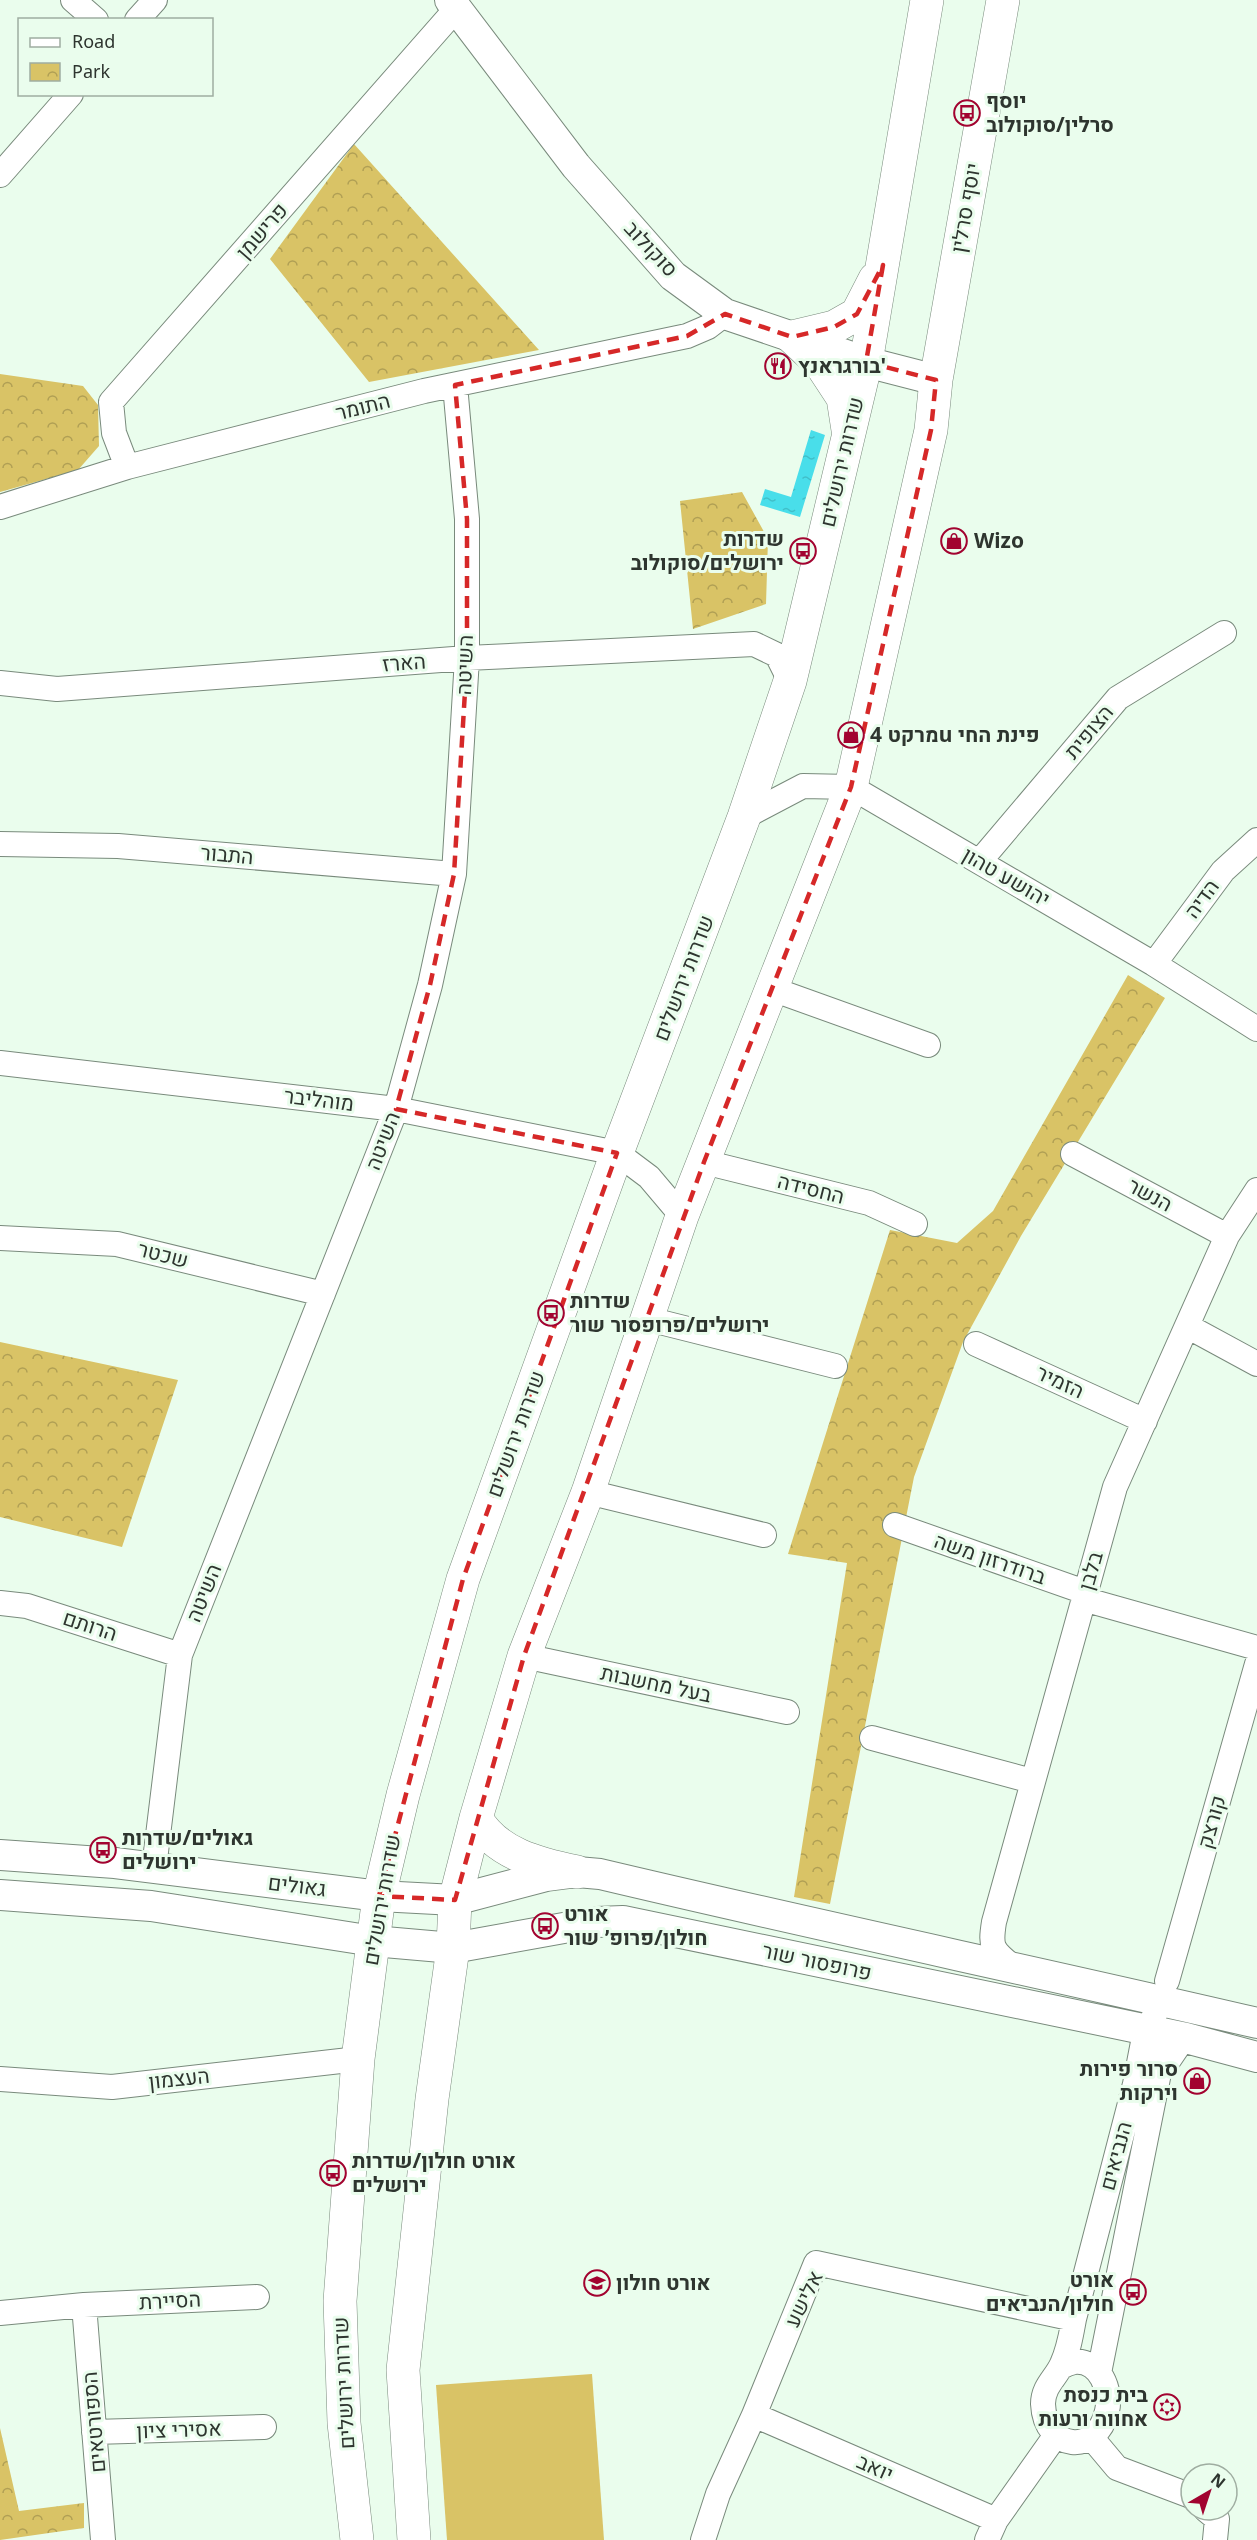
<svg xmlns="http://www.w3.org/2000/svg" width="1257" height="2540" font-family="'Noto Sans',Heebo,sans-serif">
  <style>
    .grass { fill: #d9c366 }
    .park { fill: url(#park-crowns) }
    .water { fill: url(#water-ripples) }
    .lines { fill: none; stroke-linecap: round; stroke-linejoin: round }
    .minor-casing { stroke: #798a7c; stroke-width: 26 }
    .tertiary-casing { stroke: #798a7c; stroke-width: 32 }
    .secondary-casing { stroke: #798a7c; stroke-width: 34 }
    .minor { stroke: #fff; stroke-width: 24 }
    .tertiary { stroke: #fff; stroke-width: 30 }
    .secondary { stroke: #fff; stroke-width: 33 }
    .marked { fill: none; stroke: #d62828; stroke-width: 4.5; stroke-dasharray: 12 8; stroke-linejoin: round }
    .labels { text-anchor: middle; stroke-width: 6; stroke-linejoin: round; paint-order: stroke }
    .poi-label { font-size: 21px; font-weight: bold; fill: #2e352f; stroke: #eafded; text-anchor: start }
    .street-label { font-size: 21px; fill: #2e352f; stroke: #eafded }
  </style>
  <defs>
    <pattern id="park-crowns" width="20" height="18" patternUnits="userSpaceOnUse" patternTransform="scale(1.5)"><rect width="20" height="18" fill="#d9c366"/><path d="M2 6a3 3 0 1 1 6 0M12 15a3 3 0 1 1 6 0" fill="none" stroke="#b09f54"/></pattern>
    <pattern id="water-ripples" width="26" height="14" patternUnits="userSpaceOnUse" patternTransform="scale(1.5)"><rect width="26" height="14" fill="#49deea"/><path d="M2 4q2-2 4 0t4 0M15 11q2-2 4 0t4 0" fill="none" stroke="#40bfc9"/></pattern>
  </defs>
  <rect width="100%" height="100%" fill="#eafded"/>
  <path class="grass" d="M592,2374l12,166h-157l-11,-155z"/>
  <path class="park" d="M354,144l185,206 -170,32 -99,-123z
    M0,374l83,12 15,19 1,41 -21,24 -78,22z
    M742,492l26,47 -2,65 -73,25 -13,-128z
    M1128,975l37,23 -144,238 -58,106 -49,135 -84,427 -36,-7 53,-334 -59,-9 102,-324 67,13 36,-32z
    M0,1342l178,38 -56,167 -122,-30z
    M0,2428l19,83 65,-8v25l-84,12z"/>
  <path class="water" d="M811,430l14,5 -25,82 -40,-12 5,-16 26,8z"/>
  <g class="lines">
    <g class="minor-casing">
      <path id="minor" d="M73,0l23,20
        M137,20l18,-20
        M0,175l71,-81
        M127,467l-13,-34 -3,-31 346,-394
        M0,507l127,-40 297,-76 263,-55 21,-9 17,-13
        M0,683l57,6 410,-31 287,-14 23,11 13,26
        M744,817l59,-31 48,1 303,177 103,65
        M0,844l118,2 336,28
        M980,861l138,-163 106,-65
        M1154,964l69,-93 34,-31
        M772,989l156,56
        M0,1063l396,46 221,44 32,24 33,39
        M1073,1154l154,82
        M704,1162l165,41 46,21
        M0,1238l117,6 206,50
        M648,1319l187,47
        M1187,1326l70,38
        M976,1344l169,77
        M588,1492l176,43
        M895,1525l190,67
        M1083,1599l174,49
        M0,1603l27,3 153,49
        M524,1656l263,56
        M872,1738l160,43
        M154,1868l26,-213 216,-546 34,-124 24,-111 13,-216v-139l-12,-134
        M1012,1966c-20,-16 -22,-19 -18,-44l121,-435 112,-251 30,-46
        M1167,1981l90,-317
        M0,2079l112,8 246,-28
        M84,2305l19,235
        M0,2313l84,-8 173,-8
        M1061,2367c4,-2 9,-4 13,-5 26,-3 38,29 33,49 -10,45 -62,40 -64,-7 0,-18 13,-26 19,-40 7,-15 9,-29 12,-45l61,-235 9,-47 11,-23
        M1099,2373l65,-325
        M754,2415l242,105
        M94,2432l170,-5
        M1091,2437l26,31 74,28
        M1206,2510l11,9 -2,21
        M703,2540l15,-46 36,-79 62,-152 258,56
        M987,2540l9,-20 60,-85"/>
    </g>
    <g class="tertiary-casing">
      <path id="tertiary" d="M450,0l126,166 97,110 52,38 141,48 70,18
        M0,1855l115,8 264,33 76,4 91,-24 31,-4 23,2c219,52 438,98 657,149
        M0,1895l151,11 222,35 80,7 144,-26 26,-1 563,117 71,19
        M1161,2066l17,-25 8,-3"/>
    </g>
    <g class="secondary-casing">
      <path id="secondary" d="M792,337l42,-10 23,-13 18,-35
        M792,337l28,26 23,35 5,32
        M476,1818c20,36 63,46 101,54
        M357,2540l-13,-117 -4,-122 18,-242 21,-163 24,-101 60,-216 154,-426 127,-336 46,-136 76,-319 61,-362
        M414,2540l-11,-170 29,-271 21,-151 2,-48 21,-82 48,-162 64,-164 94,-276 169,-429 80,-357 5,-50 67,-380"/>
    </g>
    <use href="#minor" class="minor"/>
    <use href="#tertiary" class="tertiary"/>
    <use href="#secondary" class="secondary"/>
  </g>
  <path class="marked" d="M883,265l-17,97 70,18 -5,50 -80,357 -147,375 -180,494 -69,244 -76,-4 84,-317 154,-426 -221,-44 34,-124 24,-111 13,-216v-139l-12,-134 232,-49 38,-22 67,23 42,-10 23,-13z"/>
  <defs>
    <g id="bus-ring" transform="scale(1.35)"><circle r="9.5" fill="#eafded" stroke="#a20330" stroke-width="1.5"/><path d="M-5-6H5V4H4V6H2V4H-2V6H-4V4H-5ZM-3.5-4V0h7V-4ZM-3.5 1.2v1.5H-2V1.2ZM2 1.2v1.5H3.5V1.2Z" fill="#a20330"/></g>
    <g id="restaurant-ring" transform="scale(1.35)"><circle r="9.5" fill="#eafded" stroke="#a20330" stroke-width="1.5"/><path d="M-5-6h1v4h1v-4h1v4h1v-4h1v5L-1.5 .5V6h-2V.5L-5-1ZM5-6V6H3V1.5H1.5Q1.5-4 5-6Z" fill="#a20330"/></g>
    <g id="shop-ring" transform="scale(1.35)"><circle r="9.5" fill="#eafded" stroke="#a20330" stroke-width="1.5"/><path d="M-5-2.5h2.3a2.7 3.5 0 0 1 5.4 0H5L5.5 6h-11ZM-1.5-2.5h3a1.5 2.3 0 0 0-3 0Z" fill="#a20330"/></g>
    <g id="school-ring" transform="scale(1.35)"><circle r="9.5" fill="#eafded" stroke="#a20330" stroke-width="1.5"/><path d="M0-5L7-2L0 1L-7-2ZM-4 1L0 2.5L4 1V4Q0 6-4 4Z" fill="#a20330"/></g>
    <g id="synagogue-ring" transform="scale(1.35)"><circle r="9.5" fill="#eafded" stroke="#a20330" stroke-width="1.5"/><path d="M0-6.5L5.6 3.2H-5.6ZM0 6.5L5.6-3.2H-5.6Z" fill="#a20330"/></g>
  </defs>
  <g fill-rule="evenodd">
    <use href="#bus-ring" x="967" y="113"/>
    <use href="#restaurant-ring" x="778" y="366"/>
    <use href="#shop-ring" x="954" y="541"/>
    <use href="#bus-ring" x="803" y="551"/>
    <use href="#shop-ring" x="851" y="735"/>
    <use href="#bus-ring" x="551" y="1313"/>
    <use href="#bus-ring" x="103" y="1850"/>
    <use href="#bus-ring" x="545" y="1926"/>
    <use href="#shop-ring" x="1197" y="2081"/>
    <use href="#bus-ring" x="333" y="2173"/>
    <use href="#school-ring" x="597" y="2283"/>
    <use href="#bus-ring" x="1133" y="2292"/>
    <use href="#synagogue-ring" x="1167" y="2407"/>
  </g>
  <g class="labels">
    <g class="poi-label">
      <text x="986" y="108">יוסף<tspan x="986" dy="24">סרלין/סוקולוב</tspan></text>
      <text x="798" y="373">בורגראנץ'</text>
      <text x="784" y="546" text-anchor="end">שדרות<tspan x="784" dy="24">ירושלים/סוקולוב</tspan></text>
      <text x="974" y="548">Wizo</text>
      <text x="870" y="742">מרקט 4u פינת החי</text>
      <text x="570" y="1308">שדרות<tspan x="570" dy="24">ירושלים/פרופסור שור</tspan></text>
      <text x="122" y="1845">גאולים/שדרות<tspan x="122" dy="24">ירושלים</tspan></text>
      <text x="564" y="1921">אורט<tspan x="564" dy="24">חולון/פרופ׳ שור</tspan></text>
      <text x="1178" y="2076" text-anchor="end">סרור פירות<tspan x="1178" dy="24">וירקות</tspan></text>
      <text x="352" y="2168">אורט חולון/שדרות<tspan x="352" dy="24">ירושלים</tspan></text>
      <text x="1114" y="2287" text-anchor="end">אורט<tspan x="1114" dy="24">חולון/הנביאים</tspan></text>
      <text x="616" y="2290">אורט חולון</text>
      <text x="1148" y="2402" text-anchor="end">בית כנסת<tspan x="1148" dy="24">אחווה ורעות</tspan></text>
    </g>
    <g class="street-label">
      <text transform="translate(966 208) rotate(-80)" y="7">יוסף סרלין</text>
      <text transform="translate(262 231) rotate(-49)" y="7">פרישמן</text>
      <text transform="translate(651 249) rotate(47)" y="7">סוקולוב</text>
      <text transform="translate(363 407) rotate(-14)" y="7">התומר</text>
      <text transform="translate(842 462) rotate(-77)" y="7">שדרות ירושלים</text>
      <text transform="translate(404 663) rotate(-4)" y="7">הארז</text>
      <text transform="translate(465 665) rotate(-88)" y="7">השיטה</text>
      <text transform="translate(1089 732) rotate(-50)" y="7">הצופית</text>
      <text transform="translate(227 855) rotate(5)" y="7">התבור</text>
      <text transform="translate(1006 877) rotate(30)" y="7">יהושע טהון</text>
      <text transform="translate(1202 899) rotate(-54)" y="7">הדיה</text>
      <text transform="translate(684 978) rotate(-69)" y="7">שדרות ירושלים</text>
      <text transform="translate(319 1100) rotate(7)" y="7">מוהליבר</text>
      <text transform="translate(383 1141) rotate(-69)" y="7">השיטה</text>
      <text transform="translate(811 1189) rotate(14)" y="7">החסידה</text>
      <text transform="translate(1150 1195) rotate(28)" y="7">הנשר</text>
      <text transform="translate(163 1255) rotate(14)" y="7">שכטר</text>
      <text transform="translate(1060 1382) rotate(25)" y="7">הזמיר</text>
      <text transform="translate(516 1434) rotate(-70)" y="7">שדרות ירושלים</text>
      <text transform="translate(990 1559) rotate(19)" y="7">ברודרזון משה</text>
      <text transform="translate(1091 1571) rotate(-74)" y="7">בלבן</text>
      <text transform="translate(204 1593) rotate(-68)" y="7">השיטה</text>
      <text transform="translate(90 1626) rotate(18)" y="7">הרותם</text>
      <text transform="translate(656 1684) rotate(12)" y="7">בעל מחשבות</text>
      <text transform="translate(1212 1822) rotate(-74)" y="7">קורצק</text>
      <text transform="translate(297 1886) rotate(7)" y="7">גאולים</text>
      <text transform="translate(382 1900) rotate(-80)" y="7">שדרות ירושלים</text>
      <text transform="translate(817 1962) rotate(12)" y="7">פרופסור שור</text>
      <text transform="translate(179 2079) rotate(-6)" y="7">העצמון</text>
      <text transform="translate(1116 2156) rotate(-75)" y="7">הנביאים</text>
      <text transform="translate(804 2299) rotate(-64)" y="7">אלישע</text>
      <text transform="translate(170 2301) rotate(-3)" y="7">הסיירת</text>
      <text transform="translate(344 2383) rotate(-93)" y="7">שדרות ירושלים</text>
      <text transform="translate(94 2422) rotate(-95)" y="7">הספורטאים</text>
      <text transform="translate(179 2430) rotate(-2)" y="7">אסירי ציון</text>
      <text transform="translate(875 2468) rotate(24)" y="7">יואב</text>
    </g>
  </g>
  <rect x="18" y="18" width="195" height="78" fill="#eafded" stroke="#9fada1" stroke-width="1.5"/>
  <rect x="30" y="38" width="30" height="9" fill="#ffffff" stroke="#9fada1" stroke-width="1.5"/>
  <text x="72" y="48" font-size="18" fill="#2e352f">Road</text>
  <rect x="30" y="63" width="30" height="18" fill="url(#park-crowns)" stroke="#9fada1" stroke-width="1.5"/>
  <text x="72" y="78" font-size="18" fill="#2e352f">Park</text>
  <g transform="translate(1209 2492) rotate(39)"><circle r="28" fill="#eafded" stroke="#9fada1" stroke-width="1.5"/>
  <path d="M0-4.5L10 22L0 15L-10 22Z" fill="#a20330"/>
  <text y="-9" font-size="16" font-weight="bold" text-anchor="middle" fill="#2e352f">N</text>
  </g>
</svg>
